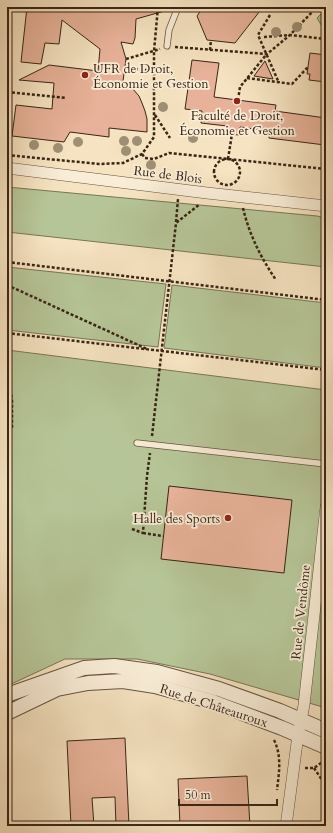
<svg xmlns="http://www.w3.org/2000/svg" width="333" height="833" font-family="Cardo,serif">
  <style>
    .green { fill: #b6c597; stroke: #787556 }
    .building { fill: #e7b299; stroke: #392515 }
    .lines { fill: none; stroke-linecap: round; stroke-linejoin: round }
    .service-casing { stroke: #685440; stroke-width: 7 }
    .minor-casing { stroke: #685440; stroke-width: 12 }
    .tertiary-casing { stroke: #685440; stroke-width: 16 }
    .path { stroke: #392515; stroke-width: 2.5; stroke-dasharray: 3 2; stroke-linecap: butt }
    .service { stroke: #f9edd7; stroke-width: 5.5 }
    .minor { stroke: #f9edd7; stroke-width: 11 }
    .tertiary { stroke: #f9edd7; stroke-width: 14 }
    .tree { fill: #9f9075 }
    .poi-dot { fill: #8f2418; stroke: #f9edd7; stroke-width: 1.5 }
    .labels { text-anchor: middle; stroke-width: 3.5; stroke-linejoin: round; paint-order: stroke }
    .poi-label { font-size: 13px; fill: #392515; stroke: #f9edd7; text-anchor: start }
    .street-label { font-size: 13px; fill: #392515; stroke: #f9edd7 }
  </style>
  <rect width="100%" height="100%" fill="#f6e3c1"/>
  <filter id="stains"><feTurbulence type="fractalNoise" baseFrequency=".005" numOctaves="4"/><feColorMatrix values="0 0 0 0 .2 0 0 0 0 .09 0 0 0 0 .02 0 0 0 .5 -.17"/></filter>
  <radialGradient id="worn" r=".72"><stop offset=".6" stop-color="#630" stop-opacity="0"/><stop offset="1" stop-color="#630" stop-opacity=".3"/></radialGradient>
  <path class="green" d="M326,9v24l-9,-15z
    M7,187l310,29 9,2v49l-319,-35z
    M7,267l159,17 -8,63 -151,-17z
    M172,285l154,18v65l-162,-20z
    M7,350l319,40v318l-116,-34 -73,-15h-72l-58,27z"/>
  <path class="building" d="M27,7h140l1,3 -32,9 -1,19 -2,6 -12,-2 5,17 -3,22 9,7 7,8 3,7 3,8 2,8v13l-38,-4v9l-39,-5 -6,10 -52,-6 4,-31 36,4 2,-26 -35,-3 30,-15 49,6 2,-22 -38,-29 -3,24 -14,-1 -4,21 -20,-2z
    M203,7h60l-28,36 -28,-3 -10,-24z
    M310,53l16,2v27l-17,-2 1,-6h-3z
    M192,60l27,3 -5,34 62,8 -1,6 51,7v16l-1,11 -56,-7v-7l-29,-4v8l-14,-1 1,-8 -26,-3 1,-12 -17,-2z
    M265,61l8,18 -19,-3z
    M169,486l123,14 -8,73 -123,-14z
    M125,738l4,88h-13l-1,-29 -23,1 2,28h-23l-4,-85z
    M247,776l3,50h-70l-2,-47z"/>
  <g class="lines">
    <g class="service-casing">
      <path id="service" d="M167,46l2,-16 9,-23
        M137,443l189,21"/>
    </g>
    <g class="minor-casing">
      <path id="minor" d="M7,168l200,25 119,13
        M286,826l12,-91 6,-30 22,-198"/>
    </g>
    <g class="tertiary-casing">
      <path id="tertiary" d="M7,695l77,-27 30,-2 43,6 62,17 61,22 46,20
        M7,713l50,-24 31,-6 35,-2 32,5 58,16 69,26 44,19"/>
    </g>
    <path class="path" d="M192,8l8,2
      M270,15l-12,20 21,48
      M264,37l26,-2 36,4
      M175,47l92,7 23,-19 27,-28
      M210,50l1,-10
      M126,59l34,-10
      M125,68l29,3
      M247,78l45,6 16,-17
      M7,92l59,6
      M238,100l2,-13 26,-32
      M155,115l15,23
      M142,154l3,4 9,1 15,-6 157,16
      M7,155l92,9 24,-1 19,-9 12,-17v-86l4,-44
      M214 172a13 13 0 1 1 26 0a13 13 0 1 1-26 0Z
      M228,159l4,-25
      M243,208c6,26 18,50 33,72
      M176,222l2,-23
      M7,262l319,38
      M7,285l140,64
      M7,333l319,37
      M7,365l5,36v27
      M152,436l24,-213 24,-19
      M132,529l11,4 4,-57 3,-23
      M143,533l20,3
      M274,740c8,16 5,33 3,50
      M305,768h9l11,-8
      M314,768l12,18"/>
    <use href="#service" class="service"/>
    <use href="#minor" class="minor"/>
    <use href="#tertiary" class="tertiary"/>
  </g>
  <g class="tree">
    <circle cx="297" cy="27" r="5"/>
    <circle cx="276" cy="32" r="5"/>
    <circle cx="163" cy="107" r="5"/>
    <circle cx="193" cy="138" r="5"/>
    <circle cx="124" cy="141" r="5"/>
    <circle cx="137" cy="141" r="5"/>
    <circle cx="78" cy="142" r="5"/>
    <circle cx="34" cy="145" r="5"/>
    <circle cx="58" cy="148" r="5"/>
    <circle cx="126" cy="151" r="5"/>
    <circle cx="151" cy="165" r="5"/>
  </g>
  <g class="poi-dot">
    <circle cx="85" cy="75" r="4"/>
    <circle cx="237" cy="101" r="4"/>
    <circle cx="228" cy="518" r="4"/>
  </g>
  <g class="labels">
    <g class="poi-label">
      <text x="93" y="73">UFR de Droit,<tspan x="93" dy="15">Économie et Gestion</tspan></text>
      <text x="237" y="120" text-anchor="middle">Faculté de Droit,<tspan x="237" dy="15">Économie et Gestion</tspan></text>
      <text x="220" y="523" text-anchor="end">Halle des Sports</text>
    </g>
    <g class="street-label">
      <text transform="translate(168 174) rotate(7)" y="5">Rue de Blois</text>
      <text transform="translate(300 612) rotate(-84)" y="5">Rue de Vendôme</text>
      <text transform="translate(214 705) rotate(18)" y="5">Rue de Châteauroux</text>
    </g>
  </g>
  <rect width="333" height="833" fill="none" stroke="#f6e3c1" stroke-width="24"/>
  <rect x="8" y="8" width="317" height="817" fill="none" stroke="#392515" stroke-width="2"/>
  <rect x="12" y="12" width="309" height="809" fill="none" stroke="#392515"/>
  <path d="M179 799v6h98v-6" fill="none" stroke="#392515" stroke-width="2"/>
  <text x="185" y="799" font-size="12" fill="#392515" stroke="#f9edd7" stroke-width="3" paint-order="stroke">50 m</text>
  <rect width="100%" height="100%" filter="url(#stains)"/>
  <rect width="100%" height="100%" fill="url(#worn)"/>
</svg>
